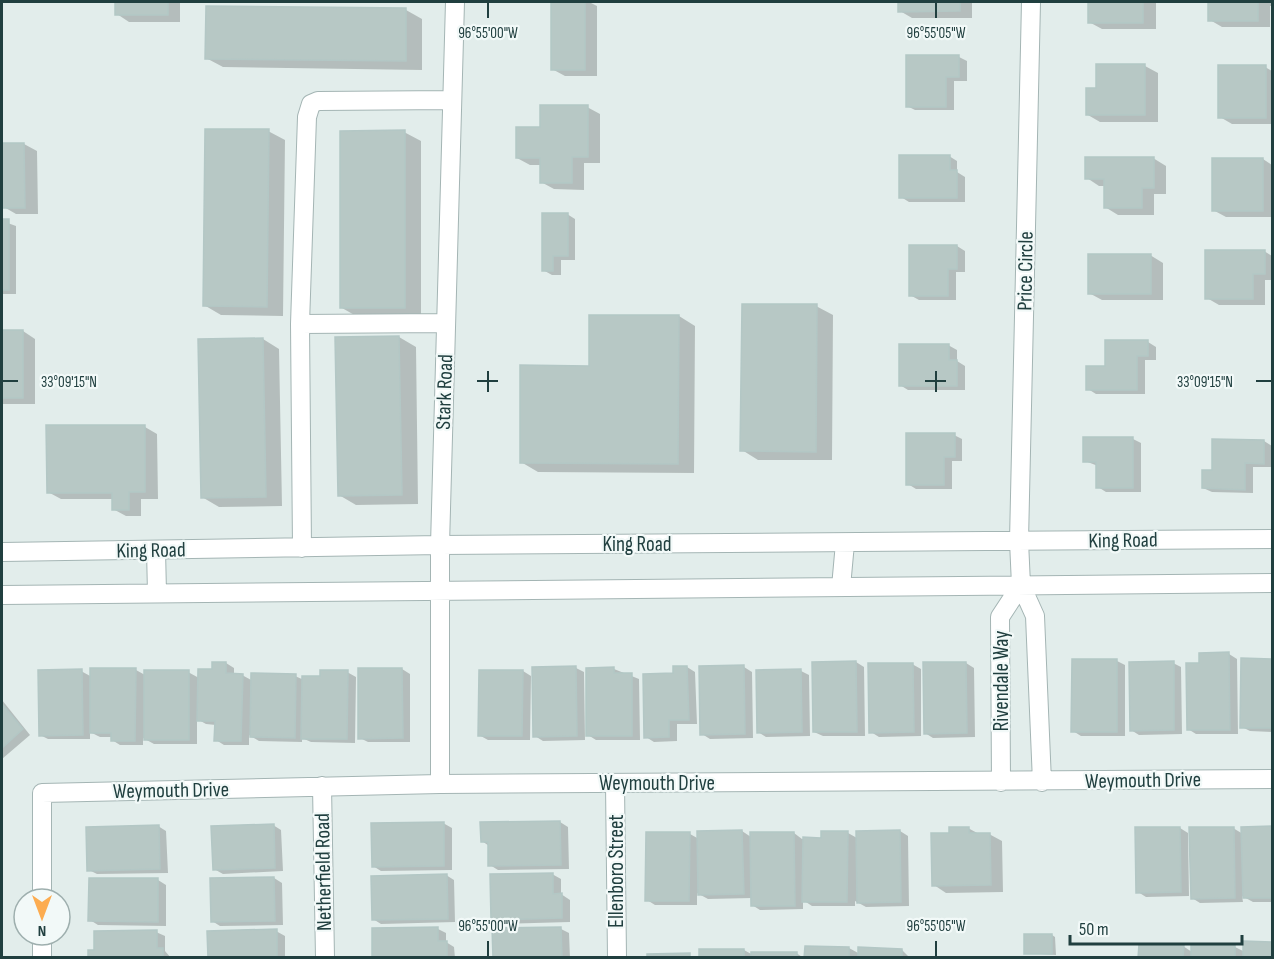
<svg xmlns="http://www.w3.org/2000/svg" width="1274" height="959" font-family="'Sofia Sans Condensed',sans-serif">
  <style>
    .shadow { fill: #0003 }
    .building { fill: #b7c8c5; stroke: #b3c7c5; stroke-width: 1.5 }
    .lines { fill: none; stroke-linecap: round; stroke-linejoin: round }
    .minor-casing { stroke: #a4b5b4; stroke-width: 20 }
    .minor { stroke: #fff; stroke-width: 18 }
    .ticks { fill: none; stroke: #203f3f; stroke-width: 2 }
    .labels { text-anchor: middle; stroke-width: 4.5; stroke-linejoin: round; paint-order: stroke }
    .street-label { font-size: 21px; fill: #203f3f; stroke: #f2f9f8 }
    .ticks-label { font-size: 15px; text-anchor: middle; fill: #203f3f; stroke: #f2f9f8; stroke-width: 4.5; stroke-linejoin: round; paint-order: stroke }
  </style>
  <rect width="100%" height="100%" fill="#e2edeb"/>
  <path class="shadow" d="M117,2h63v20h-51l-12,-8z
    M552,2h37l8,4v70h-32l-13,-7z
    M900,2h72v16h-60l-12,-7z
    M1089,2h67v27h-54l-13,-7z
    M1210,2h62v4h-2v21h-48l-12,-7z
    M406,10l16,9v51l-199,-3 -17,-9z
    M959,57l8,4v20h-13v29h-39l-8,-4z
    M1098,66h47l13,7v49h-58l-12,-7 10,-26z
    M1265,67l7,4v53h-40l-12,-7z
    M587,107l13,7v49h-16v27l-30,-1 -13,-7v-17h-11l-13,-7 24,-29z
    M268,131l17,9 -2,176 -62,-1 -17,-10z
    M404,132l17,9v176h-63l-16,-9z
    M24,144l13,7 1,63h-22l-12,-7 -2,-62z
    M949,156l8,5v11l8,5v25h-56l-8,-5z
    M1153,158l13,8v28h-12v21h-36l-13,-8v-21h-6l-12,-8z
    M1263,159l9,6v52h-46l-13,-7z
    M567,214l8,5v41h-14v15h-9l-9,-5z
    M2,221l14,5v68h-14z
    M957,246l8,5v21h-9v28h-37l-9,-5z
    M1264,251l8,5v24h-7v25h-46l-12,-7z
    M1150,255l13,8v37h-61l-13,-7z
    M816,306l17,9 -1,145h-74l-16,-10z
    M679,316l16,10 -1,147 -156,-1 -17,-10z
    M2,331h21l12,8v65h-33z
    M399,337l17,10 2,157 -62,1 -17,-10 -3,-157z
    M263,339l16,10 3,157 -63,1 -17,-10z
    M1148,342l8,5v13h-11v34h-49l-8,-5 19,-21z
    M948,345l9,5v11l8,5v24h-57l-8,-5z
    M145,427l12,7 1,65h-17v17h-15l-13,-7v-10h-52l-13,-7z
    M954,435l8,4v22h-10v28h-36l-8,-5z
    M1085,438l48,1 8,4v49h-35l-8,-5v-21l-13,-5z
    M1264,441l8,5v21h-19v26l-41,-1 -9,-4 10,-16z
    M1229,654l8,5 1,75h-42l-8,-5 12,-64z
    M1243,660h29v72l-22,-1 -8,-4z
    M1117,661l8,4v71h-44l-8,-5z
    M856,662l8,5 1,69h-42l-9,-4z
    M213,663h13l8,5v7h8l11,6 42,-5 9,4 43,-8 9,5 -1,66 -44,-1 -9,-4v4l-43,-1 -10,-6v10h-25l-8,-5v-15l-10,-1 -9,-5v25h-43l-11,-6v7h-23l-8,-5v-3h-12l-10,-5v7h-42l-8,-4 41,-64 11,6 44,-7 9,5 43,-3 11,6 14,-7z
    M966,663l8,5 1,69 -42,1 -8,-5z
    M1173,663l8,4 1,67 -43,1 -8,-5z
    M912,664l9,5v67l-42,1 -8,-5z
    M687,667l8,5 2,52h-20v17l-23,1 -8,-5 28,-63z
    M744,667l8,5 1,66 -43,1 -8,-5z
    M576,668l8,4 1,68 -42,1 -8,-5z
    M402,669l8,5v68h-42l-8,-4z
    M614,669l25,10 1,61h-44l-8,-5z
    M523,671l8,5 -1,64h-42l-9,-5z
    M801,671l8,4 1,61 -44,1 -8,-5z
    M2,700l28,35 -28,24z
    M560,822l8,5 1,42 -71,1 -8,-5 -1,-19 -7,-5z
    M443,823l9,5v42l-71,1 -8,-5z
    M273,825l8,5 2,41 -60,3 -9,-5z
    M158,826l8,5 2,42 -71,1 -8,-4z
    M968,828l11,6h10l13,7 1,51 -57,1 -12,-8 17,-50z
    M1180,828l8,5 1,63 -43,1 -8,-5z
    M1233,828l10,6v-6h29v74h-19l-11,-6 1,6 -43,1 -8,-5z
    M742,831l9,6 43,-4 8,6h21l25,-6 9,5 43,-7 8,5 1,70 -43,1 -11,-6v5h-43l-9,-6v9l-43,1 -8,-5v-7l-44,1 -11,-6v12h-42l-8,-5 43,-66 9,5z
    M2,868l1,59h-1z
    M552,874l9,5v15l9,6v22l-70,2 -8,-5z
    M446,875l8,5 1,42 -74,2 -8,-5z
    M274,878l8,5 1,42 -63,1 -8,-5z
    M158,880l8,5v41l-68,-1 -8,-5z
    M438,929l8,4v9l8,5 1,11h-81z
    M561,929l8,4 1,25h-75z
    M276,931l9,5v22h-76z
    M156,932l9,4v15l6,7h-81z
    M1052,935l3,2 1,18 -31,-2z
    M1245,943h27v15h-132l43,-12 9,6v-5h43l10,5z
    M806,948h43l11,6 42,-4 8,8h-104z
    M744,950l9,5 43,-2 8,5h-104z"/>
  <path class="building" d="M115,2h53v13h-53z
    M551,2h34v68h-34z
    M898,2h62v9l-62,1z
    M1088,2h55v21h-55z
    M1208,2h50v19h-50z
    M206,6l200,2v53l-201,-2z
    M906,55h53v22h-13v30h-40z
    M1096,64h49v51h-59v-27h10z
    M1218,65h48v53h-48z
    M540,105h48v52h-16v26h-32v-25h-24v-31h24z
    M205,129h64l-2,178 -64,-1z
    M405,130v178h-65v-177z
    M2,143h22l1,65h-23z
    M899,155h51v15h7v28h-58z
    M1085,157h69v31h-12v20h-38v-29h-19z
    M1212,158h51v53h-51z
    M542,213h26v43h-15v15h-11z
    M2,219h7v71h-7z
    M909,245h48v24h-9v27h-39z
    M1205,250h60v24h-12v25h-48z
    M1088,254h63v40h-63z
    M742,304h75l-1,148 -76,-1z
    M589,315h90l-1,149 -158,-1v-98l69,1z
    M2,330h21v68h-21z
    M399,336l3,159 -64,1 -3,-159z
    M263,338l3,159 -65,1 -3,-159z
    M1105,340h43v16h-11v34h-51v-24h19z
    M899,344h50v16h8v26h-58z
    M46,425h99v67h-16v18h-17v-17h-65z
    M906,433h49v24h-11v28h-38z
    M1083,437h50v51h-37v-26h-13z
    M1212,439l52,1v24l-19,-1v27l-43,-2v-18h10z
    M1229,652l1,78h-43l-1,-67h13v-10z
    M1241,658l31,1v69h-32z
    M1072,659h45v73h-46z
    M856,661l1,71h-44l-1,-70z
    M1174,661v69l-44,1 -1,-69z
    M212,662h14v11l17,1 -2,67h-27l1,-20h-18l1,-52h14z
    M923,662h43l1,71 -43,1z
    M868,663h45l1,69 -45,1z
    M744,665l1,69 -45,1 -1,-69z
    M576,666l1,70 -44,1 -1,-70z
    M673,666h14l2,54h-20v17l-25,1 -1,-64 30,-1z
    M614,667v6h18v63h-46v-68z
    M90,668h46l-1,73h-24v-8h-21z
    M358,668h44l1,70 -45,1z
    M82,669l1,66 -44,1 -1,-66z
    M801,669l1,63 -45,1 -1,-63z
    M144,670h45v70h-45z
    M320,670h28l-1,69h-46l1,-63h18z
    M479,670h44l-1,66h-44z
    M251,673l45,1 -1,64 -45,-1z
    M2,704l21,25 -21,19z
    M560,821l1,44 -73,1v-24h-7l-1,-20z
    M444,822v44l-72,1 -1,-44z
    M274,824l1,44 -62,2 -2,-44z
    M159,825l1,44 -73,2 -1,-44z
    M1272,826v72h-29l-2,-71z
    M949,827h20v6h21l1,52 -59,1 -1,-53h18z
    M1135,827h45l1,65 -45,1z
    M1189,827h45l1,71 -44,1z
    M742,830l2,64 -46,1 -1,-64z
    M900,830l1,72 -44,1 -1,-72z
    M821,831h27l-1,71h-45l1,-65 18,1z
    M646,832h44l-1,69h-44z
    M750,832h44l1,74h-44z
    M553,873v21l9,-1v25l-71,2 -1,-46z
    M447,874l1,45 -76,1 -1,-44z
    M274,877l1,44 -64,1 -1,-44z
    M89,878h69v44l-70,-1z
    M438,927v14h9v15l-75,2v-30z
    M561,927l1,31h-69l-1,-30z
    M277,929v29h-69l-1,-27z
    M157,930v18h6v10h-75v-8h6v-19z
    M1024,934h28v20h-28z
    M1243,941l29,1v16h-29z
    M1139,944l45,1 -1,13h-45z
    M1191,945h44v13h-44z
    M805,946l44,1v11h-45z
    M858,947l44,2v9h-44z
    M699,949h45v9h-45z
    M751,952h46v6h-46z
    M690,953v5h-43v-4z"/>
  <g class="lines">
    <g class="minor-casing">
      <path id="minor" d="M1031,2l-12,539 2,44 14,31 7,166
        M300,324l7,-207 4,-13 7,-3 134,-1
        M302,548l-2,-224 146,-1
        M156,550l1,43
        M2,552l438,-7 832,-6
        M841,587l4,-44
        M2,595l1270,-12
        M1001,782l-1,-165 21,-32
        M440,784v-239l15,-543
        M615,784l2,174
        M322,786l3,172
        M42,899v-106l398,-9 832,-5
        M42,935v23"/>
    </g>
    <use href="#minor" class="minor"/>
  </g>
  <path class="ticks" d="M488,3v15M936,3v15M488,371v21M936,371v21M3,381h15M477,381h21M925,381h21M1256,381h15M488,941v15M936,941v15"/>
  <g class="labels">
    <g class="street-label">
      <text transform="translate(1025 271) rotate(-89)" y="7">Price Circle</text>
      <text transform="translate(444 392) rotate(-88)" y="7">Stark Road</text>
      <text transform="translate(1123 540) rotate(-1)" y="7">King Road</text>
      <text x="637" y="551">King Road</text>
      <text transform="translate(151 550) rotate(-1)" y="7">King Road</text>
      <text transform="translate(1001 681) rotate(-90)" y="7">Rivendale Way</text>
      <text transform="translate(1143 780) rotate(-1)" y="7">Weymouth Drive</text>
      <text x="657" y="790">Weymouth Drive</text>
      <text transform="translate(171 790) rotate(-1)" y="7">Weymouth Drive</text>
      <text transform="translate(616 871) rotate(-90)" y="7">Ellenboro Street</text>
      <text transform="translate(323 872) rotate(-91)" y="7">Netherfield Road</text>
    </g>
  </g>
  <g class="ticks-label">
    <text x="488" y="38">96°55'00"W</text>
    <text x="936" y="38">96°55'05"W</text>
    <text x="1205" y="387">33°09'15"N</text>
    <text x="69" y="387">33°09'15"N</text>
    <text x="488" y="931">96°55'00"W</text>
    <text x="936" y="931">96°55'05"W</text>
  </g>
  <rect width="1274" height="959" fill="none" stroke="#203f3f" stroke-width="6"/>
  <g transform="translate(42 917) rotate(180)"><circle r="28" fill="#f2f9f8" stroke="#9eafae" stroke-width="1.5"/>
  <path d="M0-4.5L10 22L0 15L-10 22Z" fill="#fcac50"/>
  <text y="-9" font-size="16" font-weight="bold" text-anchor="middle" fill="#203f3f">N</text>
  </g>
  <path d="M1070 935v9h172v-9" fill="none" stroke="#203f3f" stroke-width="3"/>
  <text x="1079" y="935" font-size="18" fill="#203f3f" stroke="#f2f9f8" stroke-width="4.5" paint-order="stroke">50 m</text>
</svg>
